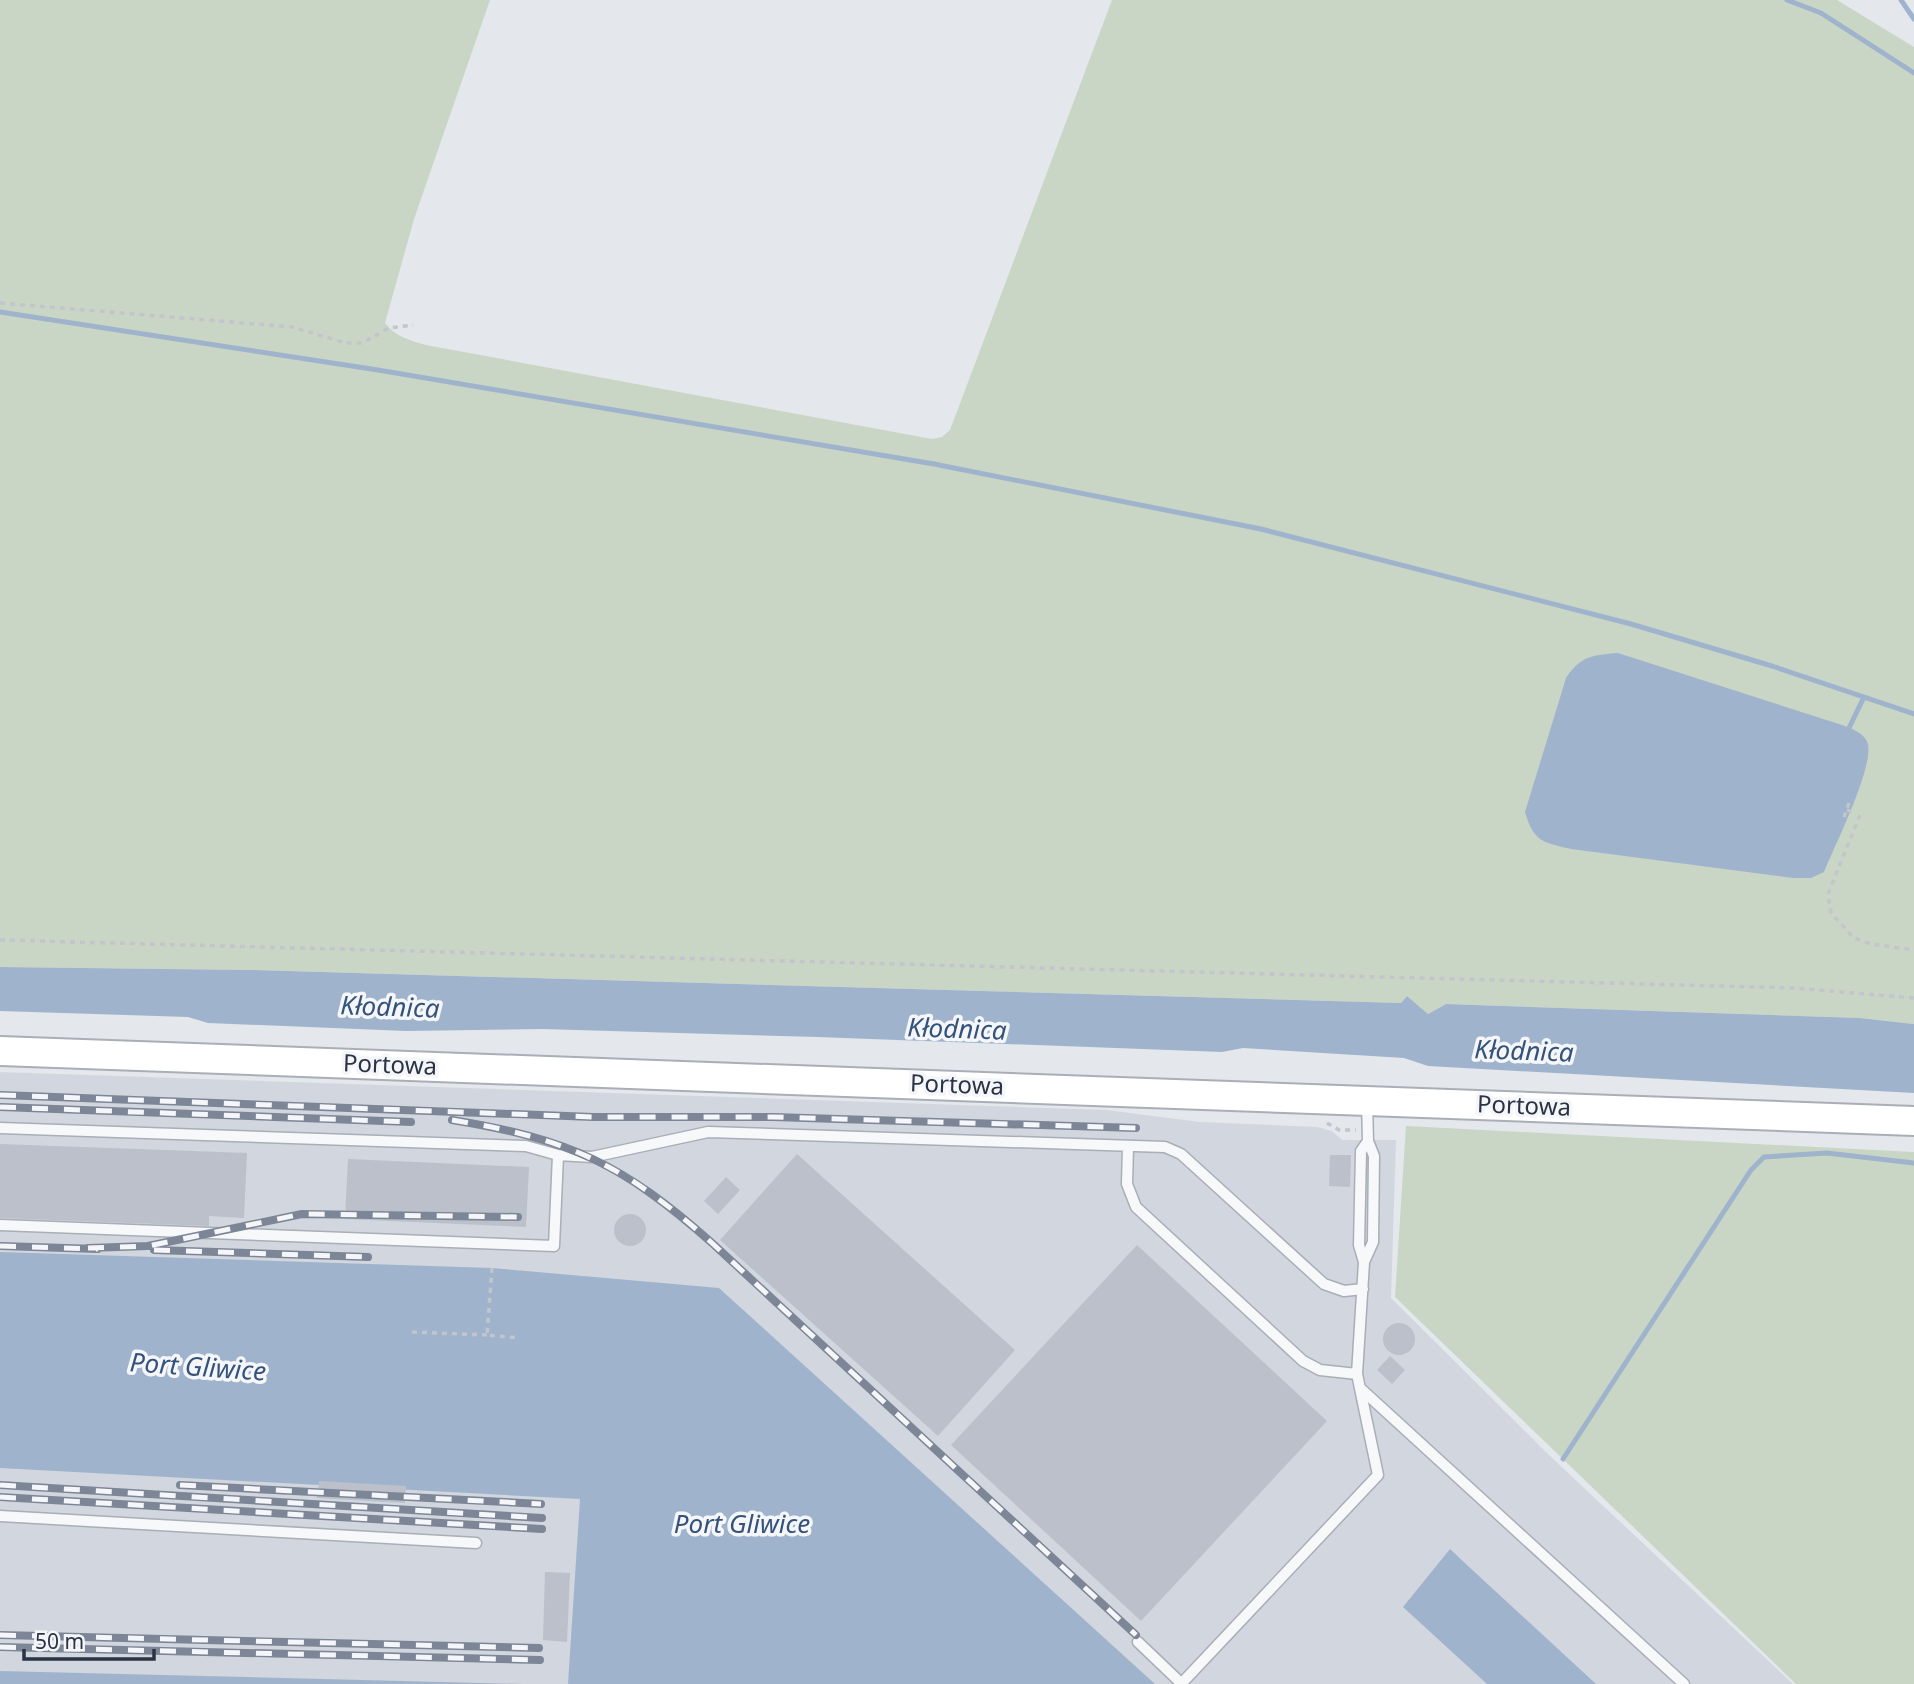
<svg xmlns="http://www.w3.org/2000/svg" width="1914" height="1684" font-family="'Noto Sans',sans-serif">
  <style>
    .built { fill: #d2d6de }
    .green { fill: #c9d6c5 }
    .water { fill: #9fb4cc }
    .lines { fill: none; stroke-linecap: round; stroke-linejoin: round }
    .stream { stroke: #9fb4cc; stroke-width: 5 }
    .building { fill: #bbc0ca }
    .lane-casing { stroke: #a9aeb7; stroke-width: 13 }
    .secondary-casing { stroke: #a9aeb7; stroke-width: 32 }
    .path { stroke: #c2c5cb; stroke-width: 3.5; stroke-dasharray: 5 5; stroke-linecap: butt }
    .lane { stroke: #f7f8fa; stroke-width: 10 }
    .secondary { stroke: #fff; stroke-width: 28 }
    .rail-casing { stroke: #7d8696; stroke-width: 8 }
    .rail { stroke: #f4f6f9; stroke-width: 5; stroke-dasharray: 16; stroke-linecap: butt }
    .labels { text-anchor: middle; stroke-width: 7; stroke-linejoin: round; paint-order: stroke }
    .street-label { font-size: 24px; fill: #2b3445; stroke: #f4f6f9 }
    .water-label { font-size: 26px; font-style: italic; fill: #34527a; stroke: #f4f6f9 }
  </style>
  <rect width="100%" height="100%" fill="#e4e7ec"/>
  <path class="built" d="M0,1072l1106,38 94,12 117,5 15,4 10,9h54l-5,158 160,159 242,227h-1793z"/>
  <path class="green" d="M0,0h490l-76,219 -29,104c11,14 24,17 41,22l506,94 10,-2 8,-7 162,-430h725l77,47v977l-54,-6 -414,-14 -18,10 -21,-18 -6,7 -1149,-33 -252,-3z
    M1406,1126l508,26v532h-118l-401,-387z"/>
  <path class="water" d="M1618,653l224,72c10,4 23,8 26,19 5,25 -33,101 -44,128l-13,6h-18l-222,-29c-29,-7 -37,-7 -46,-37l41,-134c15,-22 26,-23 52,-25z
    M0,967l252,3 1149,33 6,-7 21,18 18,-10 414,14 54,6v69l-486,-27 -24,-8 -161,-10 -21,4 -405,-15 -275,-8 -136,2 -198,-8 -20,-6 -188,-6z
    M0,1252l492,16 227,20 436,396h-587l12,-185 -580,-31z
    M1450,1549l17,16 129,119h-109l-84,-77z
    M0,1671l524,13h-524z"/>
  <g class="lines">
    <path class="stream" d="M1787,0l34,13 93,60
      M1901,0l13,19
      M0,312l378,58 556,94 327,65 370,95 141,42 142,48
      M1849,728l15,-31
      M1563,1459l188,-289 13,-13 63,-4 87,10"/>
  </g>
  <path class="building" d="M0,1144l247,9 -3,65 -35,-2v10l-209,-8z
    M797,1154l218,196 -77,86 -218,-196z
    M1330,1155h21l-1,32 -21,-1z
    M348,1159l181,8 -3,60 -181,-8z
    M726,1177l14,13 -22,24 -14,-13z
    M614 1230a16 16 0 1 1 32 0a16 16 0 1 1-32 0Z
    M1137,1245l190,176 -186,200 -190,-176z
    M1383 1339a16 16 0 1 1 32 0a16 16 0 1 1-32 0Z
    M1390,1356l15,14 -13,14 -15,-14z
    M319,1481l87,5 -1,17 -88,-5z
    M545,1572l25,1 -3,69 -24,-2z"/>
  <g class="lines">
    <g class="lane-casing">
      <path id="lane" d="M0,1128l526,18 32,9 -4,91 -554,-21
        M1128,1146l-1,38 9,23 167,154 17,9 37,4
        M558,1155l34,2 116,-25 457,15 16,7 143,130 20,7 19,-2
        M1364,1262l9,-20 1,-86 -6,-15 -1,-39
        M1360,1388l324,296
        M0,1516l476,27
        M1138,1642l44,42
        M1182,1683l196,-208 -21,-101 7,-112 -5,-17 2,-94 7,-10"/>
    </g>
    <g class="secondary-casing">
      <path id="secondary" d="M0,1051l1914,70"/>
    </g>
    <path class="path" d="M0,303l292,24 54,16h16l27,-15 24,-3
      M1847,810l9,3
      M1860,815l-32,79 3,19 23,25 17,6 43,6
      M1844,817l5,-14
      M0,940l1793,48 121,10
      M1327,1123l12,7h17
      M492,1268l-5,67 32,3
      M412,1332l75,3"/>
    <use href="#lane" class="lane"/>
    <use href="#secondary" class="secondary"/>
    <g class="rail-casing">
      <path id="rail" d="M0,1095l593,22h180l363,11
        M0,1107l411,15
        M452,1120c118,19 171,44 260,123l424,392
        M0,1246l98,3
        M88,1248l60,-2 154,-32 216,3
        M154,1250l214,7
        M0,1485l542,33
        M180,1485l361,19
        M0,1497l542,32
        M0,1635l539,13
        M0,1647l540,13"/>
    </g>
    <use href="#rail" class="rail"/>
  </g>
  <g class="labels">
    <g class="street-label">
      <text transform="translate(390 1065) rotate(2)" y="8">Portowa</text>
      <text transform="translate(957 1085) rotate(2)" y="8">Portowa</text>
      <text transform="translate(1524 1106) rotate(2)" y="8">Portowa</text>
    </g>
    <g class="water-label">
      <text transform="translate(390 1007) rotate(2)" y="9">Kłodnica</text>
      <text transform="translate(957 1029) rotate(2)" y="9">Kłodnica</text>
      <text transform="translate(1524 1051) rotate(2)" y="9">Kłodnica</text>
      <text transform="translate(198 1367) rotate(4)" y="9">Port Gliwice</text>
      <text x="742" y="1533">Port Gliwice</text>
    </g>
  </g>
  <path d="M24 1649v10h130v-10" fill="none" stroke="#2b3445" stroke-width="3.5"/>
  <text x="35" y="1649" font-size="21" fill="#2b3445" stroke="#f4f6f9" stroke-width="5" paint-order="stroke">50 m</text>
</svg>
